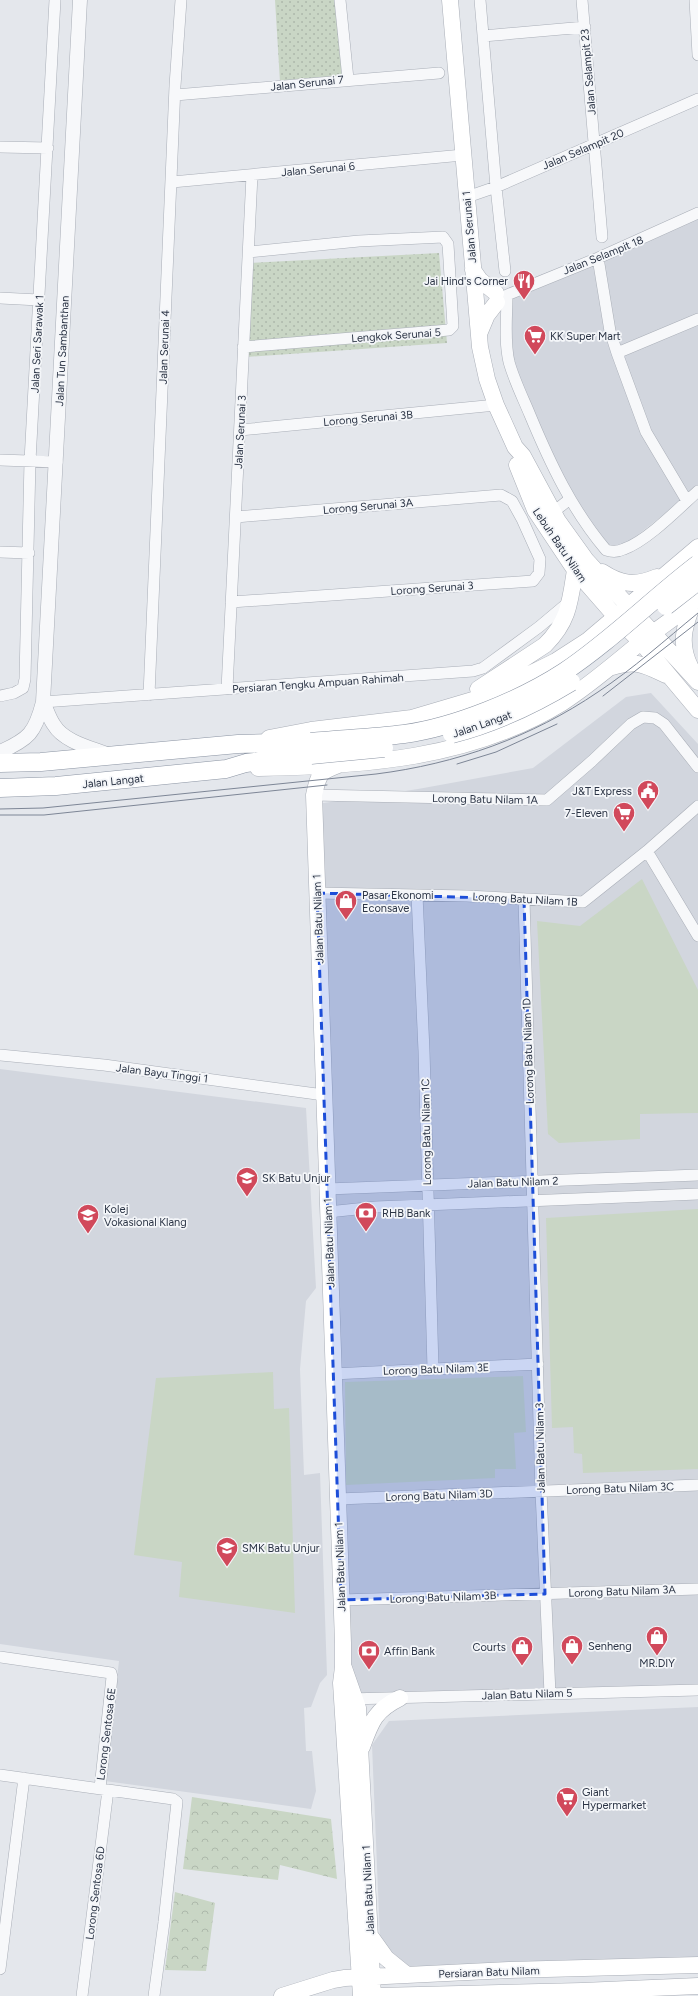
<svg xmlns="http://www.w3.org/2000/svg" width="698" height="1996" font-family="Figtree,sans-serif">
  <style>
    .built { fill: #d2d6de }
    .green { fill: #c9d6c5 }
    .forest { fill: url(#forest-crowns) }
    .park { fill: url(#park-dots) }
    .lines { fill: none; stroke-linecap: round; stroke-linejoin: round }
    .minor-casing { stroke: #a9aeb7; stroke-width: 12 }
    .tertiary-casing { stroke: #a9aeb7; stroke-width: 15 }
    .secondary-casing { stroke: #a9aeb7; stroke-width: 17 }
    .trunk-casing { stroke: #8b94a3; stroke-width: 19 }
    .minor { stroke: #f7f8fa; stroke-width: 11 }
    .tertiary { stroke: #f7f8fa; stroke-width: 14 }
    .secondary { stroke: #fff; stroke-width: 16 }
    .trunk { stroke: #fff; stroke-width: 18 }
    .tram { stroke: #7d8696; stroke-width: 1 }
    .trunk-bridge-casing { stroke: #8b94a3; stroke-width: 19; stroke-linecap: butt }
    .trunk-bridge { stroke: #fff; stroke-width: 18 }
    .marked { fill: #1d4ed8; fill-opacity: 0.2; stroke: #1d4ed8; stroke-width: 3; stroke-dasharray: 8 5; stroke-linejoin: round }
    .labels { text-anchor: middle; stroke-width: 3.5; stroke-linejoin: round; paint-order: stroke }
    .street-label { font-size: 11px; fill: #2b3445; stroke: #f4f6f9 }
    .poi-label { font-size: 11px; fill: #2b3445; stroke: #f4f6f9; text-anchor: start }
  </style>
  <defs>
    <pattern id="forest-crowns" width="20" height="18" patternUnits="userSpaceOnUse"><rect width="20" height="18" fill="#c9d6c5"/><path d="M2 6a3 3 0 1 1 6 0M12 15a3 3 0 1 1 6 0" fill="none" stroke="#adb8ab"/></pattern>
    <pattern id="park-dots" width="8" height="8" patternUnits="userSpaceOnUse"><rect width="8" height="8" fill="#c9d6c5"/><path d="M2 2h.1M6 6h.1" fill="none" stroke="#adb8ab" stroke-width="1.8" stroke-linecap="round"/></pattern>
  </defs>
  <rect width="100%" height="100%" fill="#e4e7ec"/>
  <path class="built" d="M698,217v268l-31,27 -45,35h-14l-34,-49 -25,-49 -37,-89 -2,-63z
    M651,693l47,51v948l-338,4 -10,-25 -33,-867 101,-15 115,-21 93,-71z
    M0,1069l306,39 10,180 -10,13 -6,68 4,106 16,-2 7,202 -7,8 -9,24 -7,1 2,43h6l4,40 -5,18 -206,-28 14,-120 -119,-17z
    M698,1707v251l-130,7 -163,2 -25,-28 -8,-194 17,-24z"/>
  <path class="green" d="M642,879l56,111v123l-58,1v25l-81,4 -11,-9 -11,-213 43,5z
    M698,1209v260l-115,4 -1,-19 -8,-1 -1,-26 -21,1 -6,-210z
    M273,1372l1,37 15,-1 6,205 -116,-16 3,-35 -48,-7 22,-177z
    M523,1376l3,56 -12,1 2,36h-21v9l-149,7 -1,-103z"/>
  <path class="forest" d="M192,1797l139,22 6,60 -57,-14 -2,15 -95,-11z
    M175,1892l40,11 -9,68 -41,-1z"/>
  <path class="park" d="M275,0h62l8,76 -65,6z
    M439,253l8,90 -201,14 5,-94z"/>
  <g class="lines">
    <g class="minor-casing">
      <path id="minor" d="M340,0l8,79
        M480,0l16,187 9,84
        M582,0l20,237
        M695,0l3,55
        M483,36l102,-9
        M175,95l264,-22
        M0,147l48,1
        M172,182l291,-27
        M467,197l29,-10 202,-88
        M598,258l12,73 7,22 29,79 41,69
        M507,295c0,21 -3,46 2,67 5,18 14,36 21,53 20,48 42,95 76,135 6,2 12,2 18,-1 23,-8 55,-41 74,-58
        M0,298l39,2
        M502,300l5,-5 91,-37 100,-45
        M243,347l206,-17 4,-4 -5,-82 -5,-7 -84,4 -110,11
        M617,353l81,-34
        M240,430l256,-25
        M0,460l57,2
        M552,513l18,-14
        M0,552l29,1
        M231,602l302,-21 6,-8 1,-14 -18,-40 -10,-18 -11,-6 -265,22
        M227,689l25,-514
        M149,695l26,-609 6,-86
        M0,696l14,-3 9,-5 2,-9 5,-218 25,-461
        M43,702l430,-31 10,-3 56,-41 31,-26
        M314,795l233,5 45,-39 39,-37 12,-7 12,1 9,6 34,43
        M647,851l51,85
        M317,893l150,3 116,6 64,-51 51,-45
        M417,895l7,156 9,317
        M524,899l17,592 9,203
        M0,1055l104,10 220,30
        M327,1189l371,-14
        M328,1212l48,-5 322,-13
        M333,1374l205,-10
        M338,1499l360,-14
        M341,1600l357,-11
        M0,1657l111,16 1,4 -12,111
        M349,1699l349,-9
        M0,1775l173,24 4,3 -13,120 -10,74
        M0,1969l24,-191
        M82,1996l26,-206"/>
    </g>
    <g class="tertiary-casing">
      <path id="tertiary" d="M43,702c4,8 6,16 11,23 10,17 38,23 55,30
        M0,752c29,-13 35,-19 43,-50l37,-702"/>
    </g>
    <g class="secondary-casing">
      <path id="secondary" d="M450,0l30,347 7,32 9,26 19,42 8,9 35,65 28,39 112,122
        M473,270l7,10 16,13
        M479,334l8,-19 10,-13
        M517,465l18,45 40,60 41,47 25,25 57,68
        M602,572c20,13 33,14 55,5
        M612,667c25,-7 31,-3 54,8
        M692,670c-14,-25 -8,-44 2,-69
        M478,689l67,-44c24,-24 25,-43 30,-75
        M269,738l42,-8 101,-12 71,-21 73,-36 31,-20 111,-94
        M341,764c-22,8 -22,9 -27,31l29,848v24l-2,16 20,313
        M258,768c104,-2 213,-9 304,-65 28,-18 53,-40 79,-61 19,-15 40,-28 57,-44
        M344,1668l14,40 15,288
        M362,1747c9,-25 13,-37 38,-49
        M371,1937l15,21 21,17
        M282,1996l51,-16 12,-2 164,-8 189,-5
        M378,1996l204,-5 116,-5"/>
    </g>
    <g class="trunk-casing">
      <path id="trunk" d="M0,763l41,-1 197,-18 73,-2
        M0,788l56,-2 170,-17 20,-6 65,-8"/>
    </g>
    <use href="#minor" class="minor"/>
    <use href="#tertiary" class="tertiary"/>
    <use href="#secondary" class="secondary"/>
    <use href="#trunk" class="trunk"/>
    <path class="tram" d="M603,696l95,-74
      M457,764l39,-12 61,-28
      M0,809l43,-1 333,-34c80,-10 156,-37 222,-82 35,-23 67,-52 100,-79
      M0,815h44l283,-30"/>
    <g class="trunk-bridge-casing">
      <path id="trunk-bridge" d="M666,606l32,-25
        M452,734c43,-11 81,-29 119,-52
        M311,742c31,-3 62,-4 93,-8 51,-7 117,-34 160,-62 48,-32 88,-73 134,-108
        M311,755l73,-7"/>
    </g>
    <use href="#trunk-bridge" class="trunk-bridge"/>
  </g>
  <path class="marked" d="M317,893l207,6 21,695 -204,6z"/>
  <defs>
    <g id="restaurant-pin" transform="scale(1.15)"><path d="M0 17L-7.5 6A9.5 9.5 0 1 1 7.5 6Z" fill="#d1495b" stroke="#f4f6f9"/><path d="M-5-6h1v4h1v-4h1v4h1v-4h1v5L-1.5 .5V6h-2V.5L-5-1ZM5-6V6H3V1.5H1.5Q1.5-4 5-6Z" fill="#fff"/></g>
    <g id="supermarket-pin" transform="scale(1.15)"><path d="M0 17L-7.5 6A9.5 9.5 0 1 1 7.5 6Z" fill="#d1495b" stroke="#f4f6f9"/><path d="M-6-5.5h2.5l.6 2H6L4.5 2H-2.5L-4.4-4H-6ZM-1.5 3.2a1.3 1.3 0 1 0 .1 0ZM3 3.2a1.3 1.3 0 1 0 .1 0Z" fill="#fff"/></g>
    <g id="civic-pin" transform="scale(1.15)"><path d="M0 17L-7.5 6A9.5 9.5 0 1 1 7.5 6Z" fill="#d1495b" stroke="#f4f6f9"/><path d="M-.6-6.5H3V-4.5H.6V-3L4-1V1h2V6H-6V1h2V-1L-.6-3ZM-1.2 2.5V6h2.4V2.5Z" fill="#fff"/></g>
    <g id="shop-pin" transform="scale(1.15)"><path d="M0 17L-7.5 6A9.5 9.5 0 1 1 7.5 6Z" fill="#d1495b" stroke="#f4f6f9"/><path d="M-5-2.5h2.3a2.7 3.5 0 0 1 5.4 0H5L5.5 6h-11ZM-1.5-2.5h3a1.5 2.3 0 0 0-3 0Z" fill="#fff"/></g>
    <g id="school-pin" transform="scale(1.15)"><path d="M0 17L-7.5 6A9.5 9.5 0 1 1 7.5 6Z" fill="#d1495b" stroke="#f4f6f9"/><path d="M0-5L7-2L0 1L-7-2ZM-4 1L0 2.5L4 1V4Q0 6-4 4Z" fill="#fff"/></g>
    <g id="bank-pin" transform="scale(1.15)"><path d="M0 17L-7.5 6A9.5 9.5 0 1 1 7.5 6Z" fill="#d1495b" stroke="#f4f6f9"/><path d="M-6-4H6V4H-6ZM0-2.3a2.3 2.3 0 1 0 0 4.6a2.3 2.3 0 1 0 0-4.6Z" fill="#fff"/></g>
  </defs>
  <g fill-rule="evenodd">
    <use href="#restaurant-pin" x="524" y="281"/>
    <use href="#supermarket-pin" x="535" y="336"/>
    <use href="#civic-pin" x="648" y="791"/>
    <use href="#supermarket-pin" x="624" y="813"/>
    <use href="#shop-pin" x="346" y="901"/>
    <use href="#school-pin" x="247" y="1178"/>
    <use href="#bank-pin" x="366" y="1213"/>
    <use href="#school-pin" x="88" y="1215"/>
    <use href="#school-pin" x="227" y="1548"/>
    <use href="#shop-pin" x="657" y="1637"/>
    <use href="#shop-pin" x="572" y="1646"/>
    <use href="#shop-pin" x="522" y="1647"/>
    <use href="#bank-pin" x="369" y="1651"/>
    <use href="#supermarket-pin" x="567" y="1798"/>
  </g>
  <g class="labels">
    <g class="street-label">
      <text transform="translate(588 72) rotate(-95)" y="4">Jalan Selampit 23</text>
      <text transform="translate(307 83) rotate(-6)" y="4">Jalan Serunai 7</text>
      <text transform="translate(583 149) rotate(-23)" y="4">Jalan Selampit 20</text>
      <text transform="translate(318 169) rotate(-5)" y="4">Jalan Serunai 6</text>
      <text transform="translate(469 227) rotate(-95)" y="4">Jalan Serunai 1</text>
      <text transform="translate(603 255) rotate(-22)" y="4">Jalan Selampit 18</text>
      <text transform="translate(396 335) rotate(-4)" y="4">Lengkok Serunai 5</text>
      <text transform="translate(37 344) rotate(-87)" y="4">Jalan Seri Sarawak 1</text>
      <text transform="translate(164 347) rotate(-88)" y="4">Jalan Serunai 4</text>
      <text transform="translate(62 351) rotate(-87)" y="4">Jalan Tun Sambanthan</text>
      <text transform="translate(368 418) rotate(-5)" y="4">Lorong Serunai 3B</text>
      <text transform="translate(240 432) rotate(-87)" y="4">Jalan Serunai 3</text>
      <text transform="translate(368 506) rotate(-5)" y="4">Lorong Serunai 3A</text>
      <text transform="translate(560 545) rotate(56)" y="4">Lebuh Batu Nilam</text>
      <text transform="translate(432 588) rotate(-4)" y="4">Lorong Serunai 3</text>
      <text transform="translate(318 683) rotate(-4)" y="4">Persiaran Tengku Ampuan Rahimah</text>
      <text transform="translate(482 724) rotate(-19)" y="4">Jalan Langat</text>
      <text transform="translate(113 781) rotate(-6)" y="4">Jalan Langat</text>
      <text transform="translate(485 799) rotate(1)" y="4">Lorong Batu Nilam 1A</text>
      <text transform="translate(525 899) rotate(3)" y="4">Lorong Batu Nilam 1B</text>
      <text transform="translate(318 919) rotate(-92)" y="4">Jalan Batu Nilam 1</text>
      <text transform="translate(528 1051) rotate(-92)" y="4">Lorong Batu Nilam 1D</text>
      <text transform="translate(162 1073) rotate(7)" y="4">Jalan Bayu Tinggi 1</text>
      <text transform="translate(426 1132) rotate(-91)" y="4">Lorong Batu Nilam 1C</text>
      <text transform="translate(513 1182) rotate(-2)" y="4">Jalan Batu Nilam 2</text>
      <text transform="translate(329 1243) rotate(-92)" y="4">Jalan Batu Nilam 1</text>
      <text transform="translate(436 1369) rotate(-2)" y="4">Lorong Batu Nilam 3E</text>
      <text transform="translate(540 1448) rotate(-91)" y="4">Jalan Batu Nilam 3</text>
      <text transform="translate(620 1488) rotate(-2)" y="4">Lorong Batu Nilam 3C</text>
      <text transform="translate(439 1495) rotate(-2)" y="4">Lorong Batu Nilam 3D</text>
      <text transform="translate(340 1567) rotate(-92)" y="4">Jalan Batu Nilam 1</text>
      <text transform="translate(622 1591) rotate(-2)" y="4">Lorong Batu Nilam 3A</text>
      <text transform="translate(443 1597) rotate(-2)" y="4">Lorong Batu Nilam 3B</text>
      <text transform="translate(527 1694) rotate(-2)" y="4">Jalan Batu Nilam 5</text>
      <text transform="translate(106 1734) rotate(-83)" y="4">Lorong Sentosa 6E</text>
      <text transform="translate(368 1890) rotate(-93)" y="4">Jalan Batu Nilam 1</text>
      <text transform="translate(95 1893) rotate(-83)" y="4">Lorong Sentosa 6D</text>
      <text transform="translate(489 1972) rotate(-2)" y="4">Persiaran Batu Nilam</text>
    </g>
    <g class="poi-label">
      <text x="508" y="285" text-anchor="end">Jai Hind's Corner</text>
      <text x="550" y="340">KK Super Mart</text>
      <text x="632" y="795" text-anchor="end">J&amp;T Express</text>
      <text x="608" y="817" text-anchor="end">7-Eleven</text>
      <text x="362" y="899">Pasar Ekonomi<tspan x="362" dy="13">Econsave</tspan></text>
      <text x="262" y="1182">SK Batu Unjur</text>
      <text x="104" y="1213">Kolej<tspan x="104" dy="13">Vokasional Klang</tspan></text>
      <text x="382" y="1217">RHB Bank</text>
      <text x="242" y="1552">SMK Batu Unjur</text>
      <text x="588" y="1650">Senheng</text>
      <text x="506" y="1651" text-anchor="end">Courts</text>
      <text x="384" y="1655">Affin Bank</text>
      <text x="657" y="1667" text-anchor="middle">MR.DIY</text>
      <text x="582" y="1796">Giant<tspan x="582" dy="13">Hypermarket</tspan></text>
    </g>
  </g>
</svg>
